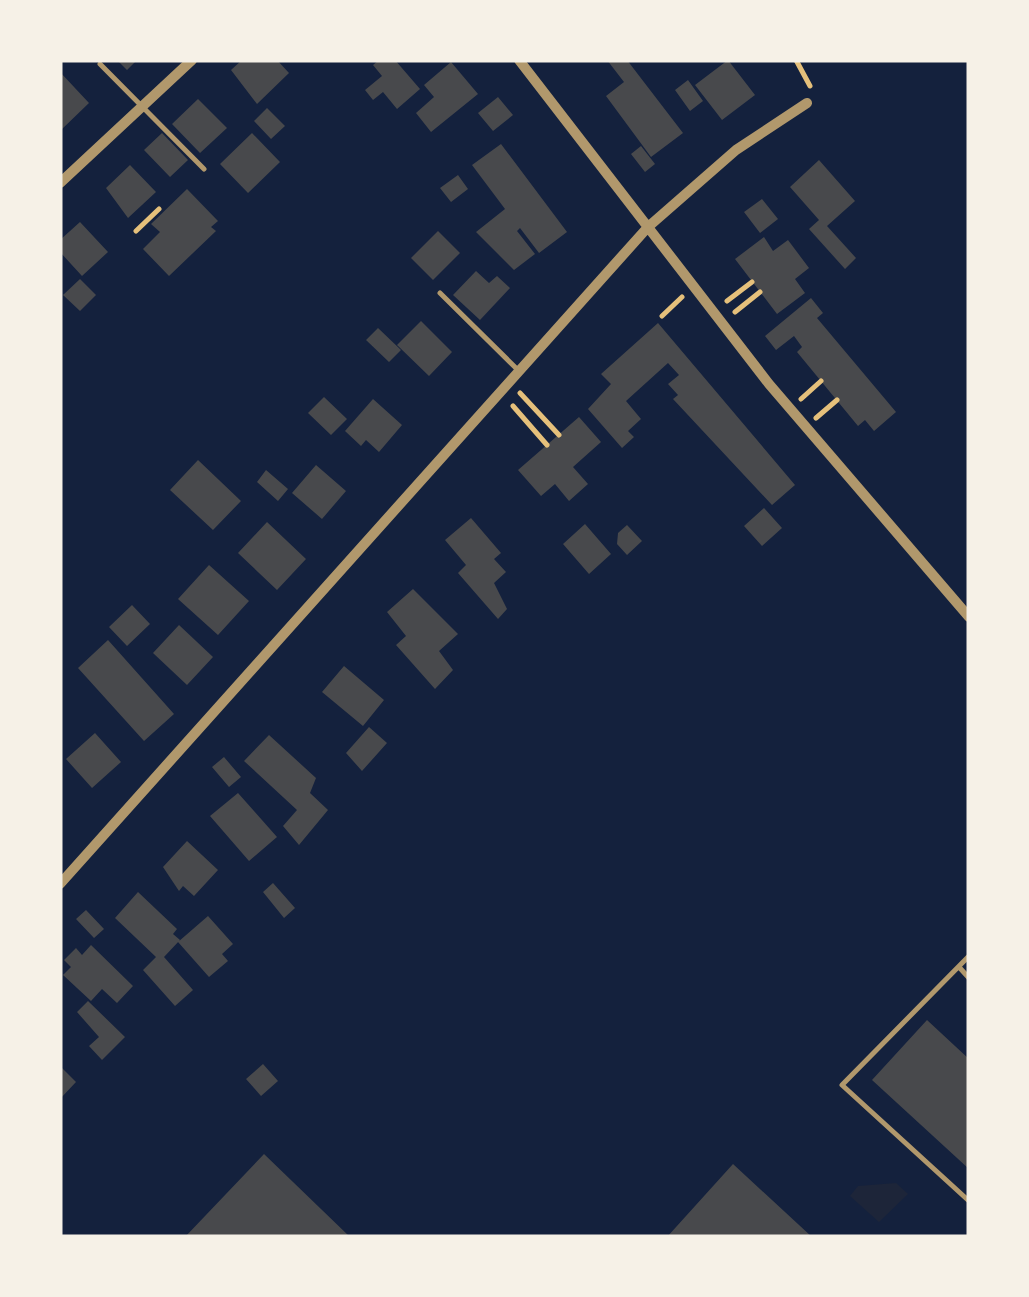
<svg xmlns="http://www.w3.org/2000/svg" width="1029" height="1297" font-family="'Nunito Sans',sans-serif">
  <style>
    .green { fill: #1d2539 }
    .building { fill: #48494c }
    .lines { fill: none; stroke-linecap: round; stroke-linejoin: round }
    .path { stroke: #e5c07b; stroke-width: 5 }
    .service { stroke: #b1986c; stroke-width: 5 }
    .minor { stroke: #b1986c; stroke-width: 10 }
  </style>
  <rect width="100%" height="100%" fill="#14213d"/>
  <path class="green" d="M896,1183l12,11 -29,28 -29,-26 8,-10z"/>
  <path class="building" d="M117,60h20l-10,10z
    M242,60h35l12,13 -32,31 -26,-34z
    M379,60h16l25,29 -23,20 -14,-17 -10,8 -8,-10 17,-14 -9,-11z
    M607,60h20l56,73 -32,24 -45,-61 18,-14z
    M728,60l27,35 -33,25 -27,-35z
    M451,62l27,32 -47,38 -15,-19 18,-16 -10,-12z
    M60,72l29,31 -29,28z
    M688,80l15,21 -13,10 -15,-21z
    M498,97l15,18 -20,16 -15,-18z
    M198,99l29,29 -27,25 -28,-29z
    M267,108l18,18 -14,13 -17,-18z
    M162,133l26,27 -18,17 -26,-27z
    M252,133l28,29 -32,31 -28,-29z
    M501,144l66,88 -28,21 -19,-25 -3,3 18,23 -21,16 -38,-38 29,-23 -33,-44z
    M641,146l14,18 -10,8 -14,-18z
    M819,160l36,41 -28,25 29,32 -11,11 -36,-40 10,-9 -29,-33z
    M130,165l26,27 -28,26 -22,-30z
    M458,175l10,14 -17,13 -11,-14z
    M187,189l31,32 -7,6 5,4 -47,45 -26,-27 17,-17 -9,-8z
    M762,199l16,20 -18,14 -16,-21z
    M80,222l28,30 -26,24 -22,-24v-12z
    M438,231l22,22 -27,27 -22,-22z
    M764,237l9,14 15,-11 21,28 -14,11 10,14 -28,21 -42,-55z
    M476,271l13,12 8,-7 13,12 -30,32 -27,-25z
    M80,279l16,16 -16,16 -17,-16z
    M811,298l12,15 -6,5 79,94 -22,19 -9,-11 -7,6 -61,-74 5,-5 -8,-11 -18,14 -11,-14z
    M421,321l31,31 -23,24 -32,-31z
    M658,323l137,162 -23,20 -99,-106 5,-4 -10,-11 11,-9 -11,-12 -42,38 15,18 -13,12 6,6 -12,11 -34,-39 23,-25 -10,-10z
    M378,328l23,22 -12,12 -23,-22z
    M324,397l23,22 -16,16 -23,-22z
    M373,399l29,26 -23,27 -13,-12 -5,6 -16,-15z
    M579,417l22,25 -28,25 15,17 -19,17 -14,-17 -14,12 -23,-26z
    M198,460l43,41 -28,29 -43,-40z
    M316,465l30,26 -24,28 -30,-26z
    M266,470l22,19 -10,12 -21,-19z
    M764,508l18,20 -20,18 -18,-20z
    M471,518l30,35 -7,6 12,13 -12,11 13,26 -9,10 -40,-46 8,-8 -21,-25z
    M267,522l39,37 -29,31 -39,-37z
    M585,524l26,30 -22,20 -26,-30z
    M627,525l15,16 -15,14 -10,-11 1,-11z
    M209,565l40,36 -31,34 -40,-36z
    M413,589l45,45 -19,17 14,19 -18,19 -39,-44 10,-9 -19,-24z
    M132,605l18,19 -23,22 -18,-19z
    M179,625l34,32 -26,28 -34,-32z
    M108,640l66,74 -30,27 -66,-73z
    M344,666l40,34 -21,26 -41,-34z
    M369,727l18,16 -25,28 -16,-18z
    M95,733l26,29 -29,26 -26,-29z
    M269,735l47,43 -6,15 18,17 -29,35 -16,-19 14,-16 -53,-49z
    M224,757l17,20 -12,10 -17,-20z
    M238,793l39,44 -28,24 -39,-45z
    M187,841l31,29 -24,26 -11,-10 -4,5 -16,-24z
    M273,883l22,25 -11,10 -21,-26z
    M138,892l39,37 -4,5 7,6 -16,17 29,33 -18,16 -32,-36 13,-13 -41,-39z
    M86,910l18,19 -10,9 -18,-19z
    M208,916l25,28 -11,10 6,7 -19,16 -31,-35z
    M91,945l42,41 -16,17 -15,-14 -11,12 -28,-26 8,-8 -7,-7 12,-12 6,7z
    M88,1001l37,36 -23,23 -13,-14 10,-9 -22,-25z
    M927,1020l42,39v110l-97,-89z
    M263,1064l15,17 -17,15 -15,-17z
    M60,1066l16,16 -16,17z
    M264,1154l86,83h-165z
    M733,1164l79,73h-145z"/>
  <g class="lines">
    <path class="path" d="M796,60l14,26
      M136,231l23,-22
      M727,301l25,-19
      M735,312l25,-20
      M662,316l20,-19
      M520,393l39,42
      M801,399l20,-18
      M513,406l34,39
      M816,418l21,-18"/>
    <path class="service" d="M100,64l104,105
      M440,293l80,79
      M969,956l-127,129 127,116
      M959,967l10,11"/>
    <path class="minor" d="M519,60l250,324 200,233
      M60,183l132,-123
      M60,884l588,-657 88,-77 71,-47"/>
  </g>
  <rect width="1029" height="1297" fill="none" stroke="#f6f1e7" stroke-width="125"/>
</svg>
